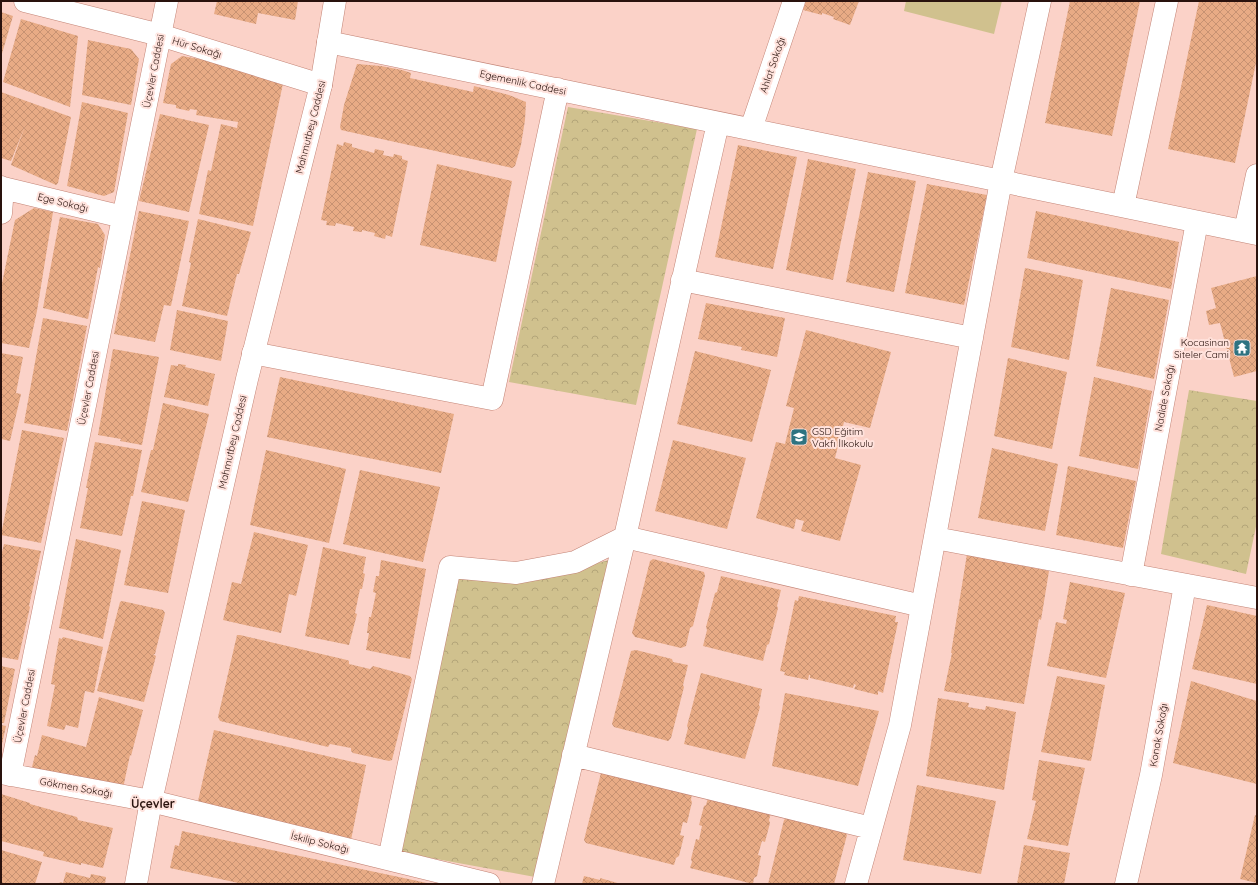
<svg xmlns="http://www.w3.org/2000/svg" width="1258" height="885" font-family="Quicksand,sans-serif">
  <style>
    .park { fill: url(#park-crowns) }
    .pitch { fill: #d0c18e }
    .building { fill: url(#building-cross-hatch) }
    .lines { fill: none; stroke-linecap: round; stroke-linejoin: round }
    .minor-casing { stroke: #c38476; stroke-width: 23 }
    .major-casing { stroke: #c38476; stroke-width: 23 }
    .minor { stroke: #fff; stroke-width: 22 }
    .major { stroke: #fff; stroke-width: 22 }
    .labels { text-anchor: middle; stroke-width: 4; stroke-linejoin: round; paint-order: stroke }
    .street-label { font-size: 10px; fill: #29120d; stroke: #ffe2dc }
    .poi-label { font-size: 10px; fill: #29120d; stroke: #ffe2dc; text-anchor: end }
    .quarter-label { font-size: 12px; font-weight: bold; fill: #29120d; stroke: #ffe2dc }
  </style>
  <defs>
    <pattern id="park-crowns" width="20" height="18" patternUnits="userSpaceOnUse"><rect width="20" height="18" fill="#d0c18e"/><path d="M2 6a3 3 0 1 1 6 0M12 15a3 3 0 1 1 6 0" fill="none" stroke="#b3a579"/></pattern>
    <pattern id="building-cross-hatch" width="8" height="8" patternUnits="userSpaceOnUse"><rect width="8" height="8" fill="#e8ab85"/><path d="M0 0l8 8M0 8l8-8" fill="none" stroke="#c79272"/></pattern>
  </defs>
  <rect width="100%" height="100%" fill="#fbd2c8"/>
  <path class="park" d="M568,107l129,22 -61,276 -127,-23z
    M1189,390l68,11v121l-11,52 -85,-20z
    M609,560l-74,317 -137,-25 58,-279 66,10z"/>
  <path class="pitch" d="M906,1h96l-8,33 -90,-23z"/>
  <path class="building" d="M217,1h81l-3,19 -37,-7 -2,11 -42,-10z
    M806,1h53l-9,24 -17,-6 1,-2 -12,-4v2l-19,-5z
    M1070,1h70l-28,135 -67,-13z
    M1199,1h58v57l-22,105 -67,-14z
    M1,12l12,4 -12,41z
    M21,19l57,17 -8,71 -67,-25z
    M88,40l43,9 8,10 -8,46 -49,-10z
    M182,56l103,18 -32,152 -54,-12 9,-44 3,1 10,-47 16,4 1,-6 -42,-7 1,-5 -7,-1 -1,2 -13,-3v-3l-13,-2 8,-39z
    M357,64l24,2 21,4 9,3 -1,5 63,14 1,-6 35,9 17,7 -1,18 -4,25 -6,21 -3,2 -171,-38 -1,-3 4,-22z
    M1,92l70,25 -13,66 -2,2 -45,-20 14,-39 -14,35 -10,-3z
    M82,102l46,11 -14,79 -10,4 -37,-10z
    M160,114l49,11 -20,87 -50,-11z
    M344,142l8,2v3l22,6 1,-4 9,2 -1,4 10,2 1,-3 8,2v3l6,2 -16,76 -6,-2 -1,4 -11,-3 1,-3 -13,-3v2l-9,-1 1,-4 -18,-4 -1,3 -9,-1 1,-4 -6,-1 16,-76 6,2z
    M738,145l59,12 -24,112 -58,-12z
    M808,159l48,10 -23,111 -47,-10z
    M437,164l75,17 -16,81 -76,-17z
    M868,172l48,9 -22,111 -48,-10z
    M927,184l60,11 -23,110 -59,-12z
    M34,208l19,4 -16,99 -8,37 -28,-5v-55l14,-68z
    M139,211l50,10 -18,85 -7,-1 -9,37 -41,-8z
    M1036,211l143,31 -8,47 -144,-31z
    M60,217l38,7 7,11 -5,33 -2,-1 -10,52 -45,-11z
    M198,219l53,13 -12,42h-2l-10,42 -45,-10 9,-43 -2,-1z
    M1025,268l58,12 -14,80 -58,-13z
    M1257,276v95l-23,6 -14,-54 -11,2 -3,-14 10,-3 -5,-20z
    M1111,288l58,12 -15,79 -58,-13z
    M706,303l79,15 -8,39 -36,-7 1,-3 -44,-8z
    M177,310l51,11 -7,40 -51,-11z
    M43,318l44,8 -20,105 -43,-8z
    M806,330l85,22 -21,76 -26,-6 -9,36 26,7 -21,76 -39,-10 3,-10 -8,-2 -2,10 -38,-11 20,-76 9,2 9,-36 -8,-2z
    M113,349l46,8 -17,88 -22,-4 1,-2 -23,-4z
    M695,351l76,19 -19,72 -75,-18z
    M1,353l22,4 -7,36 5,1 -11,47 -9,-2z
    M1008,358l59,14 -15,77 -58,-13z
    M178,364l8,1 -1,2 30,7 -7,32 -44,-9 7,-32 7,1z
    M280,377l174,37 -13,59 -174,-36z
    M1094,377l58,14 -14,78 -59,-13z
    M163,403l46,11 -21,88 -47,-10 10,-42h2z
    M22,430l42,8 -23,105 -40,-8z
    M673,440l73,18 -19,71 -72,-18z
    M95,442l47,8 -9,46h-2l-9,40 -42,-8 8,-40h-2z
    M992,448l66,16 -13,67 -67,-13z
    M266,450l80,19 -17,74 -79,-18z
    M1068,466l68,15 -13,67 -67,-13z
    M360,470l80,17 -17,75 -80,-18z
    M142,501l43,9 -17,83 -44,-8z
    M254,532l54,13 -12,51 -7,-2 -8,39 -58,-13 9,-38 9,2z
    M76,539l45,11 -18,89 -44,-11z
    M4,544l37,7 -12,55 1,1 -12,53 -17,-3v-101z
    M323,547l43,10 -3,16 2,1 -3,15h-2l-5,24 2,1 -8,31 -44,-9z
    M967,554l82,17 -8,49 -2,-1 -15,85 -80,-13 8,-38h-1z
    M653,559l51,13 1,4 -12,50 -3,2 -4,18 -5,2 -46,-11 -3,-4 18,-72z
    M381,560l45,9 -16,90 -44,-9 3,-17h-2l2,-16h2l5,-24 -3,-1 3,-16h3z
    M721,576l60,14 -4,16 1,2 -9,36 -2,1 -4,16 -60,-15 4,-16 -1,-3 9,-34 2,-1z
    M1070,582l55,11 -19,85 -59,-12 9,-44 10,2 1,-4 -4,-1z
    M799,596l97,20 -1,6h3l-15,71 -5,-2v4l-24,-6 2,-4 -2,-1 -1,4 -43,-10v-3h-1l-1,5 -24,-5 1,-3 -5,-1 15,-71 3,1z
    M122,601l41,9 2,3 -10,41h-2l3,2 -12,46 -47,-11 23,-89z
    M1207,605l50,11v68l-65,-15z
    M237,635h3l107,25 2,1v3l21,5 3,-3 37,10 2,3 -20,81 -3,1 -36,-8 -2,-2v-3l-21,-4 -2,3 -108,-26 -2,-4z
    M63,637l40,10 -9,46 -9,-2 -7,37 -12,-3 -2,5 -17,-4 8,-41 -4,-1 8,-46 3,1z
    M636,650l36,9 1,3 15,3 -5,20 1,2 -13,51 -3,3 -54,-14 -2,-3 19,-73z
    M1,666l14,3 -11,54h-3z
    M701,673l61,16 -3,16 1,2 -15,52 -61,-15 4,-16 -1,-2z
    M1057,676l48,9 -14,76 -50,-9z
    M1191,681l66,20v83l-84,-21z
    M785,693l94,18 -21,75 -86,-20z
    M99,697l44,13 -12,46 -1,-1 -9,43 -89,-31 3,-12 2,1 5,-21 44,12z
    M938,698l31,5 -1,4 17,3 1,-4 30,6 -12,78 -78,-14z
    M1,725l5,1 -4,18h-1z
    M214,730l152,35 -16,80 -154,-35z
    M1039,760l46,8 -17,78 -41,-7 9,-38 -4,-1z
    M604,772l88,21 -1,7 1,2 -5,21 -4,-1 -3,13 4,1 -5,20 -3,2 -2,7 -88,-22 -2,-3 17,-67z
    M917,785l79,16 -15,73 -78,-14z
    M1,794l29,9v1l47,13 1,3 35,8 -10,40 -22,-5v2l-38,-9 1,-4 -43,-11z
    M708,798l63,15 -2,7 1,3 -5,19 -3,-1 -4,14 3,1 -4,20 -3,2 -1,6 -63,-16 2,-6 -1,-3 5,-20 3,1 3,-14 -3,-1 5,-19 2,-1z
    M1255,815l2,1v67l-17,-4z
    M787,817l58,15 2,3 -13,49h-66l16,-64z
    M182,831l245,52v1h-184l-73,-16 5,-23 4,1z
    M1024,845l46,8 -6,31h-47z
    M1,850l41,12 -7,22h-34z
    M66,872l24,6 1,-4 15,3 -1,7h-46l1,-2 3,1z
    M584,876l16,4v-2l21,6h-39z"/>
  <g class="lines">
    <g class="minor-casing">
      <path id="minor" d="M25,1l135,34 161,50
        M328,42l929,192
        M751,129l43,-128
        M1,187l2,1 -2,25
        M3,188l120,29
        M1123,206l44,-205
        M1245,231l12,-56
        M682,280l290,58
        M253,353l239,46 66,-310
        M935,538l322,60
        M1131,575l66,-353
        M573,755l298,73
        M1,773l150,28 338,83
        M10,775l157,-774
        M389,859l61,-292 66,6 59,-11 50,-25 297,69
        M543,884l82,-347 93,-414
        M856,884l44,-159 101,-544 39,-180
        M1126,884l25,-109 34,-190"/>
    </g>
    <g class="major-casing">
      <path id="major" d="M136,884l15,-83 96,-422 74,-294 14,-84"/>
    </g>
    <use href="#minor" class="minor"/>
    <use href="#major" class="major"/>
  </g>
  <defs>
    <g id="temple-square" transform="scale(0.9)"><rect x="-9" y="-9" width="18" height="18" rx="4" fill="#2d7381" stroke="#ffe2dc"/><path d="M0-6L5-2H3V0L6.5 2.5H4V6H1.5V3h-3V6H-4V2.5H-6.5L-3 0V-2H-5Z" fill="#fff"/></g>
    <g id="school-square" transform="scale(0.9)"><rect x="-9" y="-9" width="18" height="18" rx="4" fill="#2d7381" stroke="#ffe2dc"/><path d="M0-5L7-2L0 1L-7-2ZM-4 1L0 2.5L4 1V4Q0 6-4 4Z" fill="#fff"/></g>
  </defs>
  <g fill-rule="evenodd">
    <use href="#temple-square" x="1242" y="348"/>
    <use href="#school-square" x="799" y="437"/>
  </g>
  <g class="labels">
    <g class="street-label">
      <text transform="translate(197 47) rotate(17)" y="4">Hür Sokağı</text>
      <text transform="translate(772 65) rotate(-71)" y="4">Ahlat Sokağı</text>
      <text transform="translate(153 71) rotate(-79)" y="4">Üçevler Caddesi</text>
      <text transform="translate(523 82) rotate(12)" y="4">Egemenlik Caddesi</text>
      <text transform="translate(310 127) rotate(-76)" y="4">Mahmutbey Caddesi</text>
      <text transform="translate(63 202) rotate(14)" y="4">Ege Sokağı</text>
      <text transform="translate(88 388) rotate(-79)" y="4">Üçevler Caddesi</text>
      <text transform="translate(1164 398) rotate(-79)" y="4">Nadide Sokağı</text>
      <text transform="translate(232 442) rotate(-77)" y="4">Mahmutbey Caddesi</text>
      <text transform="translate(24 706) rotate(-79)" y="4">Üçevler Caddesi</text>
      <text transform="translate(1158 735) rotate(-80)" y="4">Konak Sokağı</text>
      <text transform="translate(76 787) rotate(10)" y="4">Gökmen Sokağı</text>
      <text transform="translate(320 842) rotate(14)" y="4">İskilip Sokağı</text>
    </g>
    <g class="poi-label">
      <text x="1229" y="346">Kocasinan<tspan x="1229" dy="12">Siteler Cami</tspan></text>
      <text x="812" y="435" text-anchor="start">GSD Eğitim<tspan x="812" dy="12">Vakfı İlkokulu</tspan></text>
    </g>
    <g class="quarter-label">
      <text x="153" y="808">Üçevler</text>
    </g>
  </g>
  <rect width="1258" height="885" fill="none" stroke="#29120d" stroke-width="4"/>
</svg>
